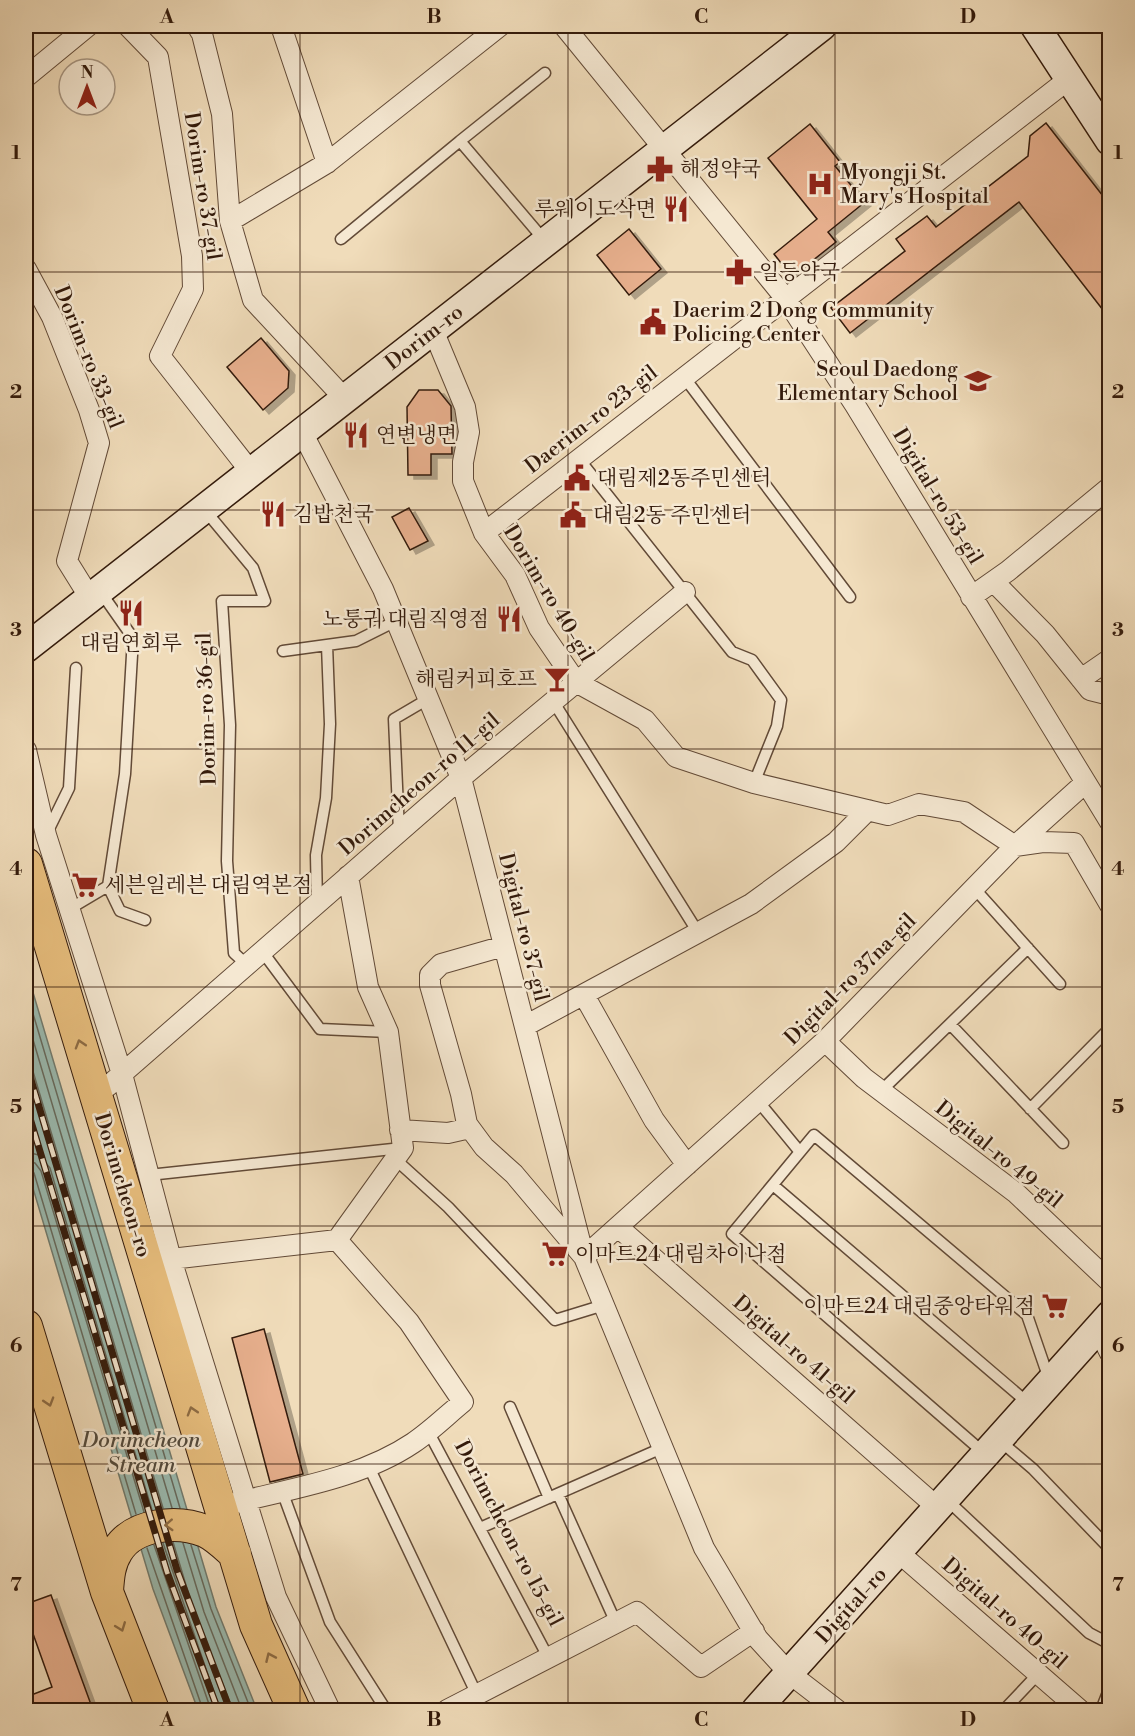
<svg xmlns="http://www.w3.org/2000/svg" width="1135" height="1736" font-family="'Libre Bodoni','Noto Serif KR',serif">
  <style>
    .water { fill: #9abbb1; stroke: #717b6f; stroke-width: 1.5 }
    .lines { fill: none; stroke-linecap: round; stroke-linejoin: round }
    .shore { stroke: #666a5e; stroke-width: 1.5 }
    .building { fill: #e8b08e; stroke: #331a0b; stroke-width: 1.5; filter: url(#shadow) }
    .lane-casing { stroke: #624a37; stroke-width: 13 }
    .street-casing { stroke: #624a37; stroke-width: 22 }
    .secondary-casing { stroke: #331a0b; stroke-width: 31 }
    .primary-casing { stroke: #331a0b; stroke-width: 34 }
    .lane { stroke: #f5e8d2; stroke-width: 10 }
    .street { stroke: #f5e8d2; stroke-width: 20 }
    .secondary { stroke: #f5e8d2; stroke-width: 28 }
    .primary { stroke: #e8be7d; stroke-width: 32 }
    .rail-casing { stroke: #331a0b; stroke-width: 7 }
    .rail { stroke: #f5e8d2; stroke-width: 4.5; stroke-dasharray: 14; stroke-linecap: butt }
    .oneway { stroke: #8e6c44 }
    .grid { fill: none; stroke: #331a0b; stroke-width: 1.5; stroke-opacity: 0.55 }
    .labels { text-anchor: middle; stroke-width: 5; stroke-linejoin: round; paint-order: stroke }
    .poi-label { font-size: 21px; fill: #331a0b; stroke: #f5e8d2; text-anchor: start }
    .street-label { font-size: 21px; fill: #331a0b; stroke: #f5e8d2 }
    .water-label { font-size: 22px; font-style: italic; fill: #524a3d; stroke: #f5e8d2 }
    .neatline { fill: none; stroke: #331a0b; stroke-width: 2 }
    .grid-label { font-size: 20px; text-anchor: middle; font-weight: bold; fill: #331a0b }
  </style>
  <defs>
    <filter id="shadow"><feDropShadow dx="6" dy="4" stdDeviation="0" flood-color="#0004"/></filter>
  </defs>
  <rect width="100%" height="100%" fill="#f0dcba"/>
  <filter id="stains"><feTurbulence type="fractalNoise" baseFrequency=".00333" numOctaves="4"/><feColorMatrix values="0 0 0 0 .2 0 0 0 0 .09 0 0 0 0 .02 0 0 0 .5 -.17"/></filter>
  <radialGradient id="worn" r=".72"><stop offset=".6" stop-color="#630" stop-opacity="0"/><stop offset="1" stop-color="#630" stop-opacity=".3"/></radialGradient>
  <path class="water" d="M26,969l190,638 41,103h-59l-45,-121 -127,-424z"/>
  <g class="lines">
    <path class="shore" d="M26,990l154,518
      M26,1016l146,492
      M26,1048l137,460
      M26,1152l13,3 11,13 102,342
      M26,1161l9,2 6,8 103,341
      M26,1168l8,5 102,341
      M173,1542l22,73 38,95
      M163,1543l57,167
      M183,1543l21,69 38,98
      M154,1545l57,165
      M191,1545l20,64 40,101
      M147,1548l56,162"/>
  </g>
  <path class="building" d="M1046,123l64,82v43l-8,6 8,10v55l-91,-117 -169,131 -19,-25 74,-57 -9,-12 31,-23 9,11 92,-71 2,-20z
    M810,124l30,38 -5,4 30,36 -37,30 8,10 -44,35 -18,-23 43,-35 -49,-61z
    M629,229l32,40 -32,26 -32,-40z
    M261,338l28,33 -1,17 -25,22 -36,-43z
    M419,390h19l13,16 1,48h-21v21h-23l-1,-68z
    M409,508l19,33 -18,9 -18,-33z
    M264,1329l39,145 -33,8 -38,-144z
    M51,1595l42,115h-67v-13l26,-10 -26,-73v-10z"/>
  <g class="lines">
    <g class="lane-casing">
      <path id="lane" d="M545,73l-85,68 85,100
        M341,239l119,-98
        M684,377l166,220
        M579,459l153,193 20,8 29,40 -4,26 -23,57
        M204,509l49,59 12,33h-43l8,124 -3,136 7,92 13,12
        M100,591l33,47 -8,136 -17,112 12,25 25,9
        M283,651l73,-10 40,-20
        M553,701l146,233
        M399,831l-5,-112 34,-20
        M46,835l23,-47 7,-120
        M974,888l86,96
        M317,903l-1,-48 10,-57 4,-74 -3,-79
        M71,908l37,-22
        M262,951l58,78 68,3
        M950,1024l113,119
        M881,1091l147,-143
        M758,1101l42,51
        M1030,1109l80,-81
        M395,1159l53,48 107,113 49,-15
        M149,1175l253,-27
        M773,1185l255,218
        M510,1407l39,91
        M428,1431l120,226
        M999,1440l34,29 77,80
        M984,1453l-252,-219 82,-99 213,180 22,64
        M368,1465l109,230
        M282,1491l48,131 56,88
        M558,1494l58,129
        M946,1499l143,134 21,11
        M480,1528l182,-80
        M1004,1710l34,-36
        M1101,1710l9,-23"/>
    </g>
    <g class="street-casing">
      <path id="street" d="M128,26l30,31 34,199 1,33 -33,67 91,116
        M197,26l5,8 20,80 8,107
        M281,26l46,137
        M564,26l222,273 69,106 255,417
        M26,77l62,-51
        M26,269l26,48 37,93 10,33 -32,118 23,37
        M433,330l32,77 4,25 -6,30v19l21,52 31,42 24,53 37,54 69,38 31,37 78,26 134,32 31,-11 45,8 51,34 28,-4 31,1 36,62
        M345,399l-92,-99 -23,-79 97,-58 173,-137
        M302,432l81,157 78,189 123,479 120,291 54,91 31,34 48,37
        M484,533l585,-454
        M994,582l51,52 45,56 20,5
        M971,597l37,-26 102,-84
        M1081,679l29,-20
        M26,750l20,85 76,239 49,185 105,338 54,113
        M504,946l-63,18 -11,11v10l31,109 6,30 17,23 30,27 70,83 241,-216 190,-195 70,-63
        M584,995l70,125 33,45
        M525,1026l226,-122 85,-62 32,-32
        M825,1041l39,37 152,115 94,89
        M95,1093l13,-7 353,-308 224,-186
        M400,1130l48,3 22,-5
        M618,1227l320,281
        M171,1259l166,-19
        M1098,1329l12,24
        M235,1503c59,-15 126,-25 178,-60 18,-12 34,-28 50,-41l-54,-80 -72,-82 66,-92 -15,-116 -20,-45 -20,-111
        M898,1552l182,158
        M447,1710l190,-98 64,55 53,-36"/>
    </g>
    <g class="secondary-casing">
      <path id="secondary" d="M1035,26l75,115
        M26,648l796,-622
        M756,1710l354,-395"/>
    </g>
    <g class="primary-casing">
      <path id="primary" d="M26,864l230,761 38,85
        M26,1326l81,266 46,118
        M107,1591c1,-14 2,-28 10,-40 17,-28 61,-31 88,-20 11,5 21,15 30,23"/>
    </g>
    <use href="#lane" class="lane"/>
    <use href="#street" class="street"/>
    <use href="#secondary" class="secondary"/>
    <use href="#primary" class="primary"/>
    <g class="rail-casing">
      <path id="rail" d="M26,1063l151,507 53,140
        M26,1105l141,467 51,138"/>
    </g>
    <use href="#rail" class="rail"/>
  </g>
  <defs><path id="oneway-chevron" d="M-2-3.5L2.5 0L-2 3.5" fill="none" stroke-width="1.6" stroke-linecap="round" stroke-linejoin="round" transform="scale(1.5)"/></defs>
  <g class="oneway">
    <use href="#oneway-chevron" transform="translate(80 1044) rotate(-107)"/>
    <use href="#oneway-chevron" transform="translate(49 1402) rotate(73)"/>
    <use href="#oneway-chevron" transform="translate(192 1411) rotate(-107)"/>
    <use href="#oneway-chevron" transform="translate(169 1525) rotate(177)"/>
    <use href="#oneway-chevron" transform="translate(121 1627) rotate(69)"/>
    <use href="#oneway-chevron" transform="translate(270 1657) rotate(-114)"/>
  </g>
  <path class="grid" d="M300,26v1684M568,26v1684M835,26v1684M26,272h1084M26,510h1084M26,749h1084M26,987h1084M26,1226h1084M26,1464h1084"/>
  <defs>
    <g id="pharmacy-bare" transform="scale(2.07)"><path d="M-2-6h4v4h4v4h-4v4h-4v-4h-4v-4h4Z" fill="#8f2418" stroke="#f5e8d2" stroke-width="2.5" paint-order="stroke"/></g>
    <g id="hospital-bare" transform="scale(2.07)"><path d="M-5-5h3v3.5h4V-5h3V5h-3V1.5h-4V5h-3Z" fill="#8f2418" stroke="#f5e8d2" stroke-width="2.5" paint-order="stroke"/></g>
    <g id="restaurant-bare" transform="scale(2.07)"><path d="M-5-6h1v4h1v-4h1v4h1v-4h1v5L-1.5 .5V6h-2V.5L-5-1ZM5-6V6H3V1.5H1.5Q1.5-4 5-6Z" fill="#8f2418" stroke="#f5e8d2" stroke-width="2.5" paint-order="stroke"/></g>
    <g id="civic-bare" transform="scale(2.07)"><path d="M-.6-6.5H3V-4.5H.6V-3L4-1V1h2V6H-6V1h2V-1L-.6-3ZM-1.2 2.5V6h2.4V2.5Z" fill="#8f2418" stroke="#f5e8d2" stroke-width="2.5" paint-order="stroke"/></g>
    <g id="school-bare" transform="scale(2.07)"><path d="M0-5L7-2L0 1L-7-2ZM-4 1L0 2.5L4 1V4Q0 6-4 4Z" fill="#8f2418" stroke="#f5e8d2" stroke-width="2.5" paint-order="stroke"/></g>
    <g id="bar-bare" transform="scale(2.07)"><path d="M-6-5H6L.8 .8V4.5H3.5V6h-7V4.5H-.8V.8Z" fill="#8f2418" stroke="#f5e8d2" stroke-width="2.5" paint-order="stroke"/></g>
    <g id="supermarket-bare" transform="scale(2.07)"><path d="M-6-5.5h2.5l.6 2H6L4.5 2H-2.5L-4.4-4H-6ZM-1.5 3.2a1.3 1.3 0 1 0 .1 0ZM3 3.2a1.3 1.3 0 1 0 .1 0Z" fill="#8f2418" stroke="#f5e8d2" stroke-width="2.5" paint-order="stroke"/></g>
  </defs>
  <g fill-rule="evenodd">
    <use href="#pharmacy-bare" x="660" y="169"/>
    <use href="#hospital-bare" x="820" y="184"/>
    <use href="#restaurant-bare" x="676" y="209"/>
    <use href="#pharmacy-bare" x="739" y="272"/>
    <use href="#civic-bare" x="653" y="322"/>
    <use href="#school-bare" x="978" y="381"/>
    <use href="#restaurant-bare" x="356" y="435"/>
    <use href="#civic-bare" x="577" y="478"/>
    <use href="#restaurant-bare" x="273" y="514"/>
    <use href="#civic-bare" x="573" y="515"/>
    <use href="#restaurant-bare" x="131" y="613"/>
    <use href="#restaurant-bare" x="509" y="619"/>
    <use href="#bar-bare" x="557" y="679"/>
    <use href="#supermarket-bare" x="85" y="885"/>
    <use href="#supermarket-bare" x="555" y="1254"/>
    <use href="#supermarket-bare" x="1055" y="1306"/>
  </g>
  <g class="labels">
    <g class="poi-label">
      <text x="680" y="176">해정약국</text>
      <text x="840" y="179">Myongji St.<tspan x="840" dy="24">Mary's Hospital</tspan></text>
      <text x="656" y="216" text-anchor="end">루웨이도삭면</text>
      <text x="759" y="279">일등약국</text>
      <text x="673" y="317">Daerim 2 Dong Community<tspan x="673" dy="24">Policing Center</tspan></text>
      <text x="958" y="376" text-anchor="end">Seoul Daedong<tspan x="958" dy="24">Elementary School</tspan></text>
      <text x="376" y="442">연변냉면</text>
      <text x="597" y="485">대림제2동주민센터</text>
      <text x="293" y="521">김밥천국</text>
      <text x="593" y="522">대림2동 주민센터</text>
      <text x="489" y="626" text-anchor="end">노퉁궈 대림직영점</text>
      <text x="131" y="650" text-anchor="middle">대림연회루</text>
      <text x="537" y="686" text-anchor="end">해림커피호프</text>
      <text x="105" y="892">세븐일레븐 대림역본점</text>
      <text x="575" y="1261">이마트24 대림차이나점</text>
      <text x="1035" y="1313" text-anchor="end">이마트24 대림중앙타워점</text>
    </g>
    <g class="street-label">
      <text transform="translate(203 186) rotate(81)" y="7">Dorim-ro 37-gil</text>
      <text transform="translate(424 337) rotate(-38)" y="7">Dorim-ro</text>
      <text transform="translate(89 357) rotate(68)" y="7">Dorim-ro 33-gil</text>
      <text transform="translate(591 419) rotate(-38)" y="7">Daerim-ro 23-gil</text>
      <text transform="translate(938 496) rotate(59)" y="7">Digital-ro 53-gil</text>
      <text transform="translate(549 593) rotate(59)" y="7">Dorim-ro 40-gil</text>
      <text transform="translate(206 709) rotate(-92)" y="7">Dorim-ro 36-gil</text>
      <text transform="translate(419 784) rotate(-41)" y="7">Dorimcheon-ro 11-gil</text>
      <text transform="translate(524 927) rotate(76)" y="7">Digital-ro 37-gil</text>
      <text transform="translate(850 979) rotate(-45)" y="7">Digital-ro 37na-gil</text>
      <text transform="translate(999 1154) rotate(39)" y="7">Digital-ro 49-gil</text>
      <text transform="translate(123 1185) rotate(73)" y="7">Dorimcheon-ro</text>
      <text transform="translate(794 1349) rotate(41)" y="7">Digital-ro 41-gil</text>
      <text transform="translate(509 1533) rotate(62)" y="7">Dorimcheon-ro 15-gil</text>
      <text transform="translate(851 1605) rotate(-48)" y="7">Digital-ro</text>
      <text transform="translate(1005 1613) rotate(41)" y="7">Digital-ro 40-gil</text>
    </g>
    <g class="water-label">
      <text x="141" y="1447">Dorimcheon<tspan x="141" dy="25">Stream</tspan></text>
    </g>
  </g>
  <rect width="1135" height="1736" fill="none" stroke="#f0dcba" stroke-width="66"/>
  <g transform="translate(87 87)"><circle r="28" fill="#f5e8d2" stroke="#a79682" stroke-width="1.5"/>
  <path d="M0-4.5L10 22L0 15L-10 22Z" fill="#8f2418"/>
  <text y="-9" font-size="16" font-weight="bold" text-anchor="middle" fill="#331a0b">N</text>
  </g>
  <rect x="33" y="33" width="1069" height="1670" class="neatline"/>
  <g class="grid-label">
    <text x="167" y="23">A</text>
    <text x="434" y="23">B</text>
    <text x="701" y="23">C</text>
    <text x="968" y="23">D</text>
    <text x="16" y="159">1</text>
    <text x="1118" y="159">1</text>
    <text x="16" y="398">2</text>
    <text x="1118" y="398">2</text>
    <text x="16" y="636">3</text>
    <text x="1118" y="636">3</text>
    <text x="16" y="875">4</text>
    <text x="1118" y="875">4</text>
    <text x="16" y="1113">5</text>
    <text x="1118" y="1113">5</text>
    <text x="16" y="1352">6</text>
    <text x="1118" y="1352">6</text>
    <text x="16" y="1591">7</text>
    <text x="1118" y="1591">7</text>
    <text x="167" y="1726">A</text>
    <text x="434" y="1726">B</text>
    <text x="701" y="1726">C</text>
    <text x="968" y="1726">D</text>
  </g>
  <rect width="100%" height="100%" filter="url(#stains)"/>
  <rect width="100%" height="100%" fill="url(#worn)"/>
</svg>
